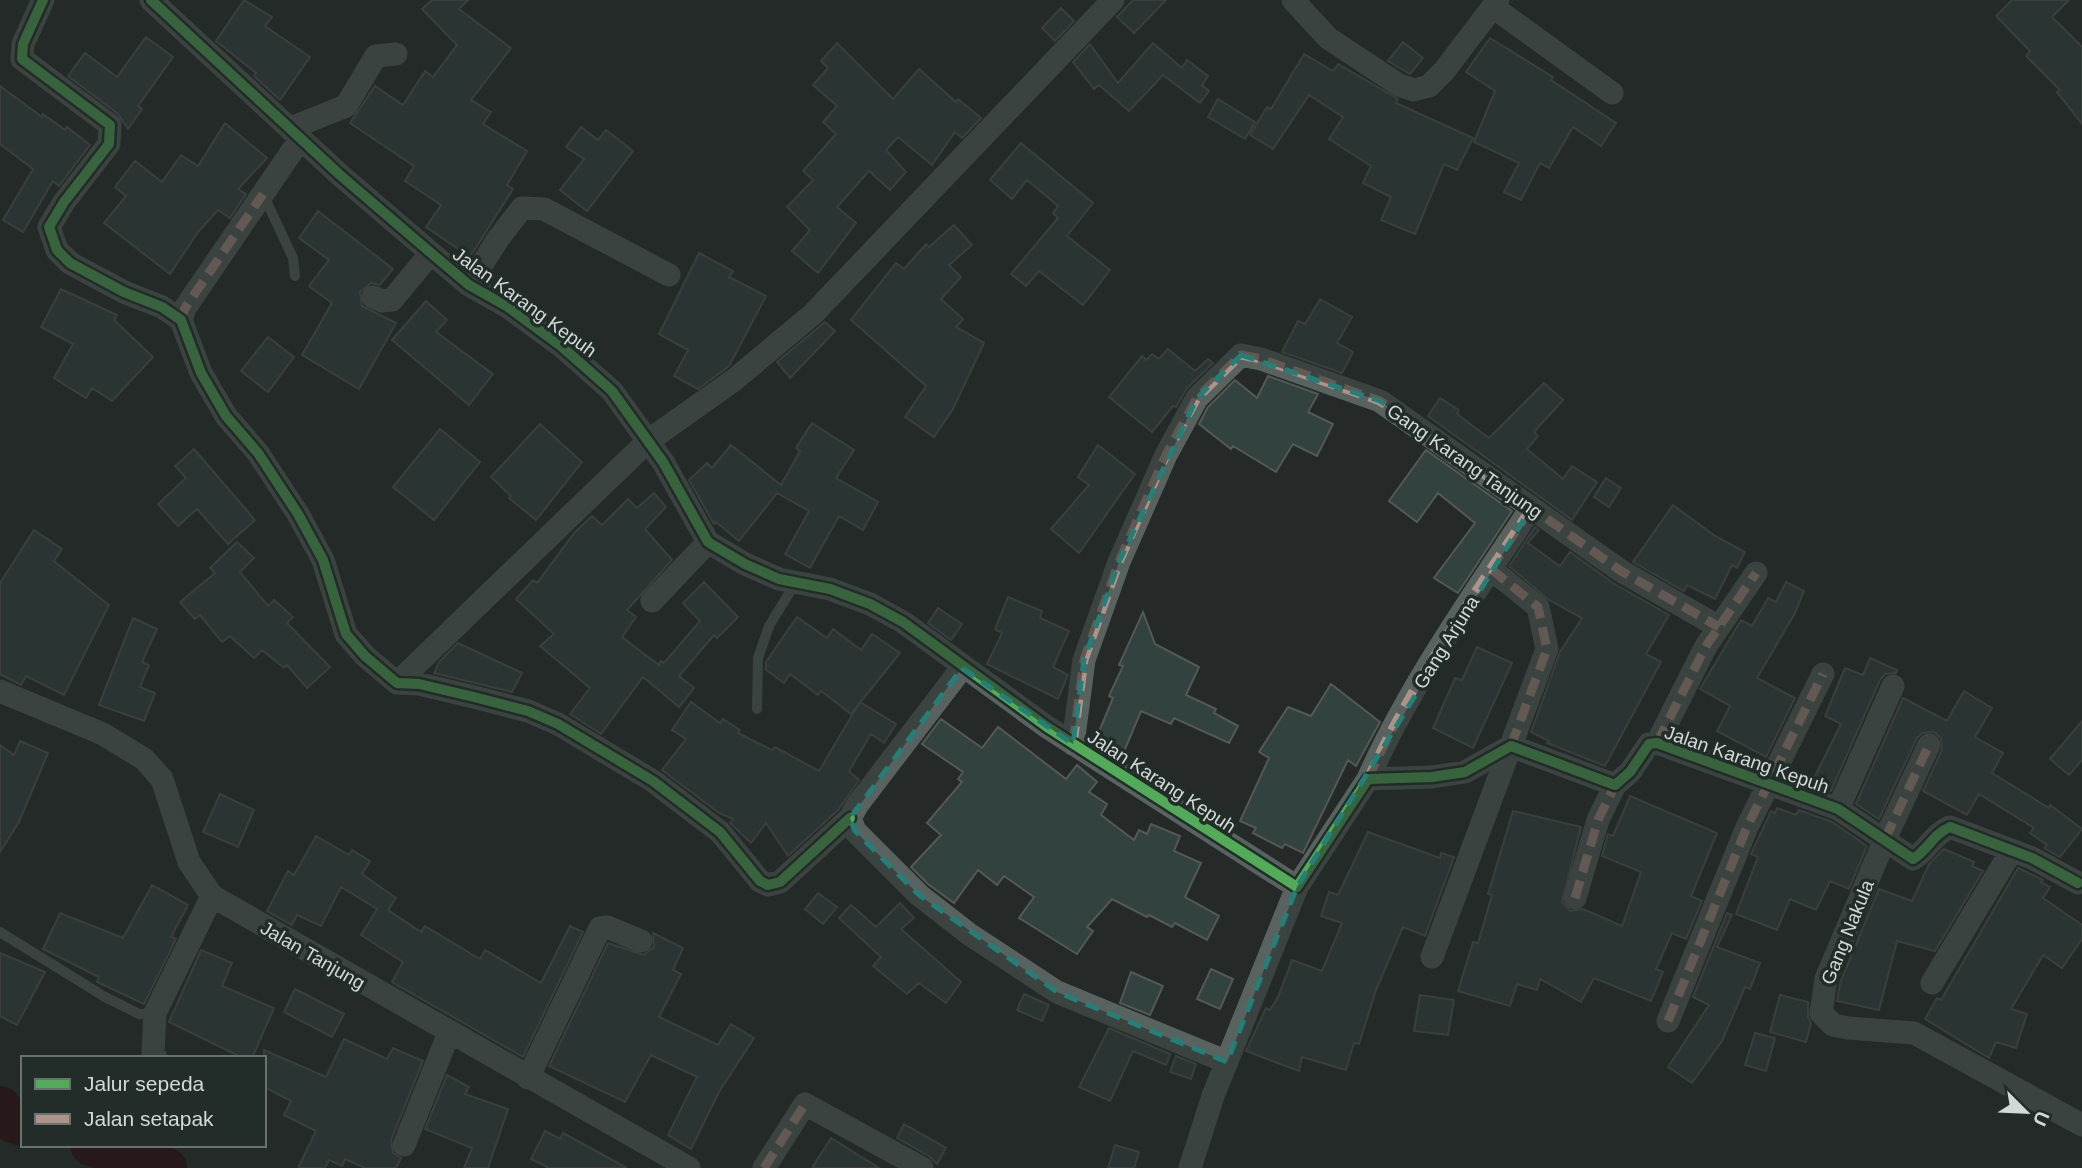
<svg xmlns="http://www.w3.org/2000/svg" width="2082" height="1168" font-family="Arial,sans-serif">
  <style>
    .lines { fill: none; stroke-linecap: round; stroke-linejoin: round }
    .river { stroke: #2a0408; stroke-width: 42 }
    .building { fill: #32423e; stroke: #545856; stroke-width: 2 }
    .service { stroke: #58635f; stroke-width: 10 }
    .minor { stroke: #58635f; stroke-width: 23 }
    .quiet { stroke: #af9288; stroke-width: 9; stroke-dasharray: 18 9; stroke-linecap: butt }
    .cycleway-casing { stroke: #222d29; stroke-width: 15 }
    .cycleway { stroke: #51ab58; stroke-width: 10 }
    .marked { fill: none; stroke: #228078; stroke-width: 5; stroke-dasharray: 14 9; stroke-linejoin: round }
    .labels { text-anchor: middle; stroke-width: 7; stroke-linejoin: round; paint-order: stroke }
    .street-label { font-size: 19px; fill: #d2d9d6; stroke: #222d29 }
  </style>
  <rect width="100%" height="100%" fill="#252a28"/>
  <g class="lines">
    <path class="river" d="M0,1107l11,14 12,4
      M91,1145l75,23"/>
  </g>
  <path class="building" d="M244,0l28,17 -7,9 45,31 -30,43 -26,-24 2,-3 -40,-32z
    M432,0h36l-9,9 52,39 -40,52 20,12 -8,12 44,27 -20,34 6,4 -43,68 -44,-30 15,-22 -36,-24 9,-15 -64,-43 25,-37 28,19 22,-34 8,6 24,-32 -35,-36z
    M1133,0h33l-32,33 -17,-16z
    M2012,0h57l-17,17 30,30v77l-25,-32 3,-2 -34,-34 4,-5 -34,-35z
    M1061,8l13,13 -19,20 -13,-13z
    M146,37l27,20 -35,49 4,3 -14,20 -10,-15 -50,-38 17,-23 32,24z
    M1490,38l63,39 -2,3 65,43 -15,23 -28,-19 -24,41 -9,-5 -19,37 -17,-8 15,-29 -45,-21 21,-51 -29,-19z
    M1403,42l20,16 -13,16 -22,-13z
    M837,43l56,56 26,-30 37,33 2,-3 23,19 -19,20 -7,-6 -23,33 -34,-28 -12,13 20,22 -16,18 -21,-19 -32,36 19,16 -38,50 -26,-22 18,-21 -23,-23 26,-27 -10,-9 33,-37 -13,-12 14,-16 -24,-21 15,-17 -7,-7z
    M1153,43l29,25 5,-8 21,16 -6,9 7,6 -9,12 -37,-28 -34,36 -30,-26 -5,4 -21,-27 17,-18 28,39z
    M1304,54l29,17 5,-7 60,35 -2,4 77,35 -16,32 -13,-6 -29,70 -34,-14 10,-23 -28,-14 8,-17 -42,-27 14,-22 -34,-22 -36,54 -23,-14 17,-28 4,2z
    M0,86l42,31 1,-3 22,16 2,-3 23,18 -31,41 -6,-5 -30,51 -20,-12 30,-51 -33,-25z
    M1218,99l37,23 -10,17 -37,-22z
    M225,123l42,35 -29,31 8,5 -16,24 -12,-8 -20,22 -28,42 -66,-51 22,-27 -11,-9 20,-26 27,21 19,-27 17,11z
    M581,127l17,13 8,-10 27,21 -46,60 -27,-21 24,-31 -18,-12z
    M1021,143l72,60 -26,33 43,34 -27,35 -44,-34 -13,15 -15,-12 47,-56 -5,-5 5,-7 -31,-26 -15,19 -22,-19z
    M318,211l75,58 -13,16 -9,-2 -11,9 2,14 34,17 -37,66 -57,-34 30,-52 -23,-17 20,-26 -30,-22z
    M954,225l18,20 -23,20 12,12 -20,22 22,20 -7,8 28,16 -31,66 -19,28 -29,-20 21,-31 -75,-66 45,-57 8,6 22,-25 3,3z
    M699,253l34,18 -4,6 37,19 -37,70 -31,23 -24,-13 14,-26 -29,-16z
    M61,289l56,26 -3,5 39,37 -41,44 -20,-13 -6,10 -32,-20 19,-34 -32,-17z
    M1320,299l32,18 -15,26 16,9 -11,21 -60,-21 16,-31 7,3z
    M426,301l21,19 -11,12 57,42 -24,31 -77,-65z
    M825,322l10,9 -45,47 -13,-16z
    M268,337l26,20 -26,35 -27,-21z
    M1168,349l27,22 13,-12 5,4 -26,25 -11,19 -3,-1 -21,26 -43,-35 33,-41 4,4 6,-6 7,5z
    M1268,376l50,18 -10,18 25,12 -16,32 -24,-12 -17,28 -43,-26 -2,3 -32,-25 9,-17 27,-27 22,18z
    M1544,383l19,17 -29,32 4,4 -11,13 36,30 9,-13 25,16 -25,38 -144,-104 12,-18 19,12 -2,4 32,24z
    M812,423l42,27 -18,28 42,24 -15,28 -24,-14 -29,52 -25,-14 24,-43 -32,-18 -38,48 -23,-19 -2,2 -25,-44 18,-17 5,5 19,-23 50,40 19,-34 -4,-3z
    M540,424l42,38 -46,58 -27,-22 2,-2 -20,-19z
    M440,429l40,33 -46,58 -41,-33z
    M1098,445l37,29 -56,79 -28,-24 38,-44 -11,-8z
    M194,449l61,71 -27,24 -31,-35 -19,17 -20,-22 28,-26 -11,-12z
    M1426,450l86,61 -54,82 -24,-15 41,-55 -37,-30 -21,29 -28,-21z
    M1606,478l15,10 -12,19 -15,-10z
    M654,493l12,14 -21,22 27,31 -45,50 9,7 -14,20 37,28 2,-4 3,2 36,-42 -17,-18 21,-21 34,35 -21,21 -3,-3 -35,41 15,12 -15,19 -36,-30 -42,57 -31,-20 20,-26 -50,-42 14,-12 -38,-35 17,-19 4,3 38,-51 17,-16 10,9 26,-26 9,9z
    M1673,505l42,31 30,16 -8,16 -5,-3 -17,34 -28,-14 -3,6 -51,-29z
    M1535,527l4,3 -11,13 32,23 10,-14 43,31 56,32 -23,39 15,8 -56,104 -58,-23 2,-2 -18,-9 29,-80 22,-34 -33,-18 -40,-34z
    M34,530l28,19 -8,12 55,44 -45,90 -38,-19 -5,9 -21,-11v-91z
    M237,542l17,16 -14,14 28,34 6,-6 19,17 -6,6 43,44 -23,21 -20,-23 -3,3 -22,-18 -8,8 -24,-22 -8,6 -22,-27 -5,4 -15,-17 35,-29 -5,-5z
    M1786,582l18,9 -9,22 -38,65 38,20 -29,59 -49,-26 13,-25 -30,-17 41,-69 11,6 16,-28 8,4z
    M1008,597l34,14 -2,7 29,13 -16,36 15,8 -10,24 -71,-35 15,-31 -7,-4z
    M938,608l24,16 -11,16 -23,-17z
    M1143,612l12,32 44,23 -13,28 30,14 -2,4 24,13 -9,17 -55,-25 -3,6 -30,-13 -18,43 -28,-13 18,-43 -4,-2 14,-30 -4,-1z
    M797,617l30,21 6,-9 28,21 11,-16 28,19 -49,61 -30,-23 -3,4 -28,-21 -6,9 -18,-13v-8z
    M133,618l24,11 -15,33 7,3 -9,22 15,6 -11,28 -45,-16z
    M458,643l64,30 -10,19 -78,-19 5,-11z
    M1477,647l35,16 -39,85 -40,-20 22,-50 7,2z
    M1870,658l27,12 -1,3 -11,1 -5,6 -49,111 -20,-7 30,-60 -16,-8 20,-48 18,7z
    M1331,684l49,38 -24,44 -8,-6 -45,93 -18,-9 -3,4 -29,-15 3,-5 -16,-7 29,-63 -10,-6 29,-45 23,9z
    M1964,691l28,17 -17,29 28,16 -11,20 57,35 1,-3 32,24 -22,28 -16,-9 3,-3 -17,-12 4,-5 -55,-34 -12,21 -44,-24 19,-41 -1,-12 -7,-6 -12,1 -5,5 -38,81 -23,-15 47,-106 44,23z
    M691,702l29,21 3,-4 17,11 -2,3 34,17 3,-3 44,24 41,-69 36,22 -12,19 -13,-9 -22,37 10,9 -20,29 -51,47 -22,-33 -15,20 -21,-20 3,-4 -14,-6 -57,-43 24,-31 -14,-9z
    M941,719l41,29 16,-21 68,52 11,-14 20,17 -8,10 18,12 -6,11 33,25 5,-10 8,4 4,-10 29,12 -6,15 27,12 -16,34 34,19 -12,24 -32,-17 -3,4 -23,-12 -2,2 -35,-18 -25,28 6,4 -16,23 -58,-36 15,-21 -30,-21 -7,9 -19,-15 -24,33 -26,-19 -17,-17 30,-32 -14,-12 35,-41 -4,-3 5,-7 -41,-28z
    M2082,721v39l-13,15 -19,-16z
    M20,741l28,12 -29,69 -19,30v-107l14,10z
    M220,794l34,16 -16,37 -35,-15z
    M1630,796l87,37 -26,63 11,5 -16,38 -14,-6 -16,36 7,3 -12,29 -57,-23 -13,24 -41,-23 -3,11 -20,-6 -7,22 -52,-15 15,-49 5,1 14,-48 -4,-1 25,-83 68,16 -19,75 8,9 13,-2 39,17 19,-54 -39,-16 6,-22 5,2z
    M1777,808l19,7 3,-5 33,12 35,24 -18,43 -19,-8 -14,29 -26,-11 -13,31 -41,-16 22,-57 -7,-3 20,-43 4,2z
    M1368,832l72,26 1,-5 13,4 -29,79 -22,-9 -27,63 -17,54 -5,-1 -8,27 -44,-13 -3,14 -53,-20 20,-43 4,2 8,-13 14,-37 30,11 20,-48 -21,-7 8,-24 9,3z
    M316,836l33,19 3,-5 18,11 -8,13 34,24 -8,12 33,22 4,-6 55,33 5,-9 56,33 29,-57 13,6 -60,125 -131,-75 11,-20 -42,-27 16,-26 -36,-22 -20,39 -24,-11 -5,10 -25,-14 21,-40 6,4z
    M1944,849l30,13 -2,4 11,5 -48,80 -38,-10 -18,69 -42,-9 3,-18 39,-94 33,12 17,-37z
    M2018,868l25,12 -2,2 9,5 -7,11 39,27v14l-20,29 -19,-13 -32,54 16,5 -11,34 -20,-6 -7,16 -64,-39 12,-21 4,2z
    M152,885l36,20 -17,32 5,2 -32,65 -47,-22 2,-5 -56,-28 17,-36 63,25z
    M818,893l19,14 -14,17 -18,-15z
    M900,903l14,15 -13,11 60,53 -15,21 -27,-20 -12,11 -34,-28 8,-9 -42,-39 12,-13 25,22z
    M1727,913l5,2 -15,32 43,16 -10,26 -5,-2 -23,54 -30,42 -24,-16 41,-62 -16,-8z
    M653,933l30,15 -10,22 8,4 -22,43 59,28 13,-21 23,14 -35,54 -28,57 -23,-14 29,-58 -46,-22 -26,47 -76,-36 59,-123 36,12 10,-8z
    M201,950l31,13 -10,23 52,22 -22,50h-9l-74,-36z
    M0,953l45,19 -28,53 -17,-9z
    M1211,969l22,10 -13,30 -23,-10z
    M1131,972l32,14 -13,29 -30,-12z
    M295,989l49,25 -12,23 -48,-25z
    M1024,994l25,11 -7,16 -25,-11z
    M1420,995l34,5 -6,35 -34,-4z
    M1780,995l28,7v15l3,6 -5,19 -36,-10z
    M1109,1028l61,26 -4,11 -33,-14 -23,50 -31,-14z
    M1755,1033l20,5 -9,33 -21,-6z
    M344,1039l43,20 6,-11 30,13 -32,79 2,13 8,5 -5,10h-31l-20,-9 -3,7 -13,-6 -4,8h-27l18,-37 -32,-16 7,-14 -27,-14v-37l62,27z
    M1176,1056l20,8 -5,15 -21,-7z
    M447,1075l22,12 -4,7 43,15 -20,59h-24l8,-20 -47,-19z
    M904,1124l42,24 -9,16 -8,-8 -32,-18z
    M545,1131l15,8 3,-6 64,35h-78l-18,-9z
    M831,1138l48,30h-67z
    M1115,1145l24,7 -5,16h-26z"/>
  <g class="lines">
    <path class="service" d="M263,194l30,64 2,18
      M757,709l1,-51 11,-32 27,-44
      M0,932l105,65 34,17 16,-1"/>
    <path class="minor" d="M43,0l-20,44 -1,15 88,66 -1,19 -45,58 -15,25 8,23 13,13 54,29 38,15 19,13 20,53 25,43 32,37 40,61 25,46 23,74 19,22 32,27 22,1 55,13 54,14 30,13 95,57 67,51 40,49 8,4 12,-3 70,-64
      M151,0l189,175 91,78 38,32 39,22 53,39 51,45 51,71 45,80 37,22 34,15 51,10 40,15 33,18 144,105 250,160 71,-108 64,-2 33,-5 46,-26 104,39 15,-13 19,-28 8,-1 181,66 75,50c15,-9 20,-25 37,-32l82,31 46,25
      M1293,0l35,38 71,47 15,5 15,-4 15,-15 54,-71
      M1493,7l119,86
      M291,128l55,-22 30,-50 20,-2
      M469,285l29,-46 24,-31 22,1 125,66
      M373,297l9,4 10,-1 39,-47
      M181,320l4,-12 116,-170
      M652,601l56,-59
      M962,668l-104,136 -8,14 5,13 64,64 50,39 88,58 170,70
      M397,683l251,-242 86,-61 79,-66 300,-314
      M0,691l103,43 41,25 18,20 27,83 23,34 477,272
      M1657,743l49,-97 50,-73
      M1073,744l11,-84 35,-98 47,-107 31,-57 44,-43 20,4 119,42 241,170 98,56
      M1929,745l-44,94 -59,140 -5,34 12,12 15,3 66,5 168,92
      M1368,779c42,-95 106,-184 163,-271
      M1838,809l55,-123
      M1575,898l23,-78 17,-35
      M1432,957l115,-308 -9,-42 -47,-38
      M1932,983l80,-133
      M1668,1021l79,-194 76,-153
      M156,1058l-3,-5 2,-40 57,-117
      M528,1078l72,-150 7,-1 34,14
      M404,1145l45,-112
      M764,1168l41,-64 117,64
      M1190,1168l23,-72 84,-209"/>
    <path class="quiet" d="M181,320l4,-12 78,-114
      M1491,569l47,38 9,42 -36,97
      M1657,743l49,-97 50,-73
      M1073,744l11,-84 35,-98 47,-107 31,-57 44,-43 20,4 119,42 241,170 98,56
      M1368,779c42,-95 106,-184 163,-271
      M1885,839l44,-94
      M1575,898l23,-78 17,-35
      M1668,1021l79,-194 76,-153
      M764,1168l41,-64"/>
    <g class="cycleway-casing">
      <path id="cycleway" d="M43,0l-20,44 -1,15 88,66 -1,19 -45,58 -15,25 8,23 13,13 54,29 38,15 19,13 20,53 25,43 32,37 40,61 25,46 23,74 19,22 32,27 22,1 55,13 54,14 30,13 95,57 67,51 40,49 8,4 12,-3 70,-64
        M151,0l189,175 91,78 38,32 39,22 53,39 51,45 51,71 45,80 37,22 34,15 51,10 40,15 33,18 144,105 250,160 71,-108 64,-2 33,-5 46,-26 104,39 15,-13 19,-28 8,-1 181,66 75,50c15,-9 20,-25 37,-32l82,31 46,25"/>
    </g>
    <use href="#cycleway" class="cycleway"/>
  </g>
  <path d="M0 0H2082V1168H0ZM1241,355l139,46 151,107 -234,379 -70,175 -170,-70 -138,-97 -64,-64 -5,-13 112,-150 111,76 11,-84 35,-98 78,-164z" fill="#252a28" fill-opacity=".55" fill-rule="evenodd"/>
  <path class="marked" d="M1241,355l139,46 151,107 -234,379 -70,175 -170,-70 -138,-97 -64,-64 -5,-13 112,-150 111,76 11,-84 35,-98 78,-164z"/>
  <g class="labels">
    <g class="street-label">
      <text transform="translate(525 302) rotate(36)" y="7">Jalan Karang Kepuh</text>
      <text transform="translate(1465 461) rotate(35)" y="7">Gang Karang Tanjung</text>
      <text transform="translate(1446 642) rotate(-58)" y="7">Gang Arjuna</text>
      <text transform="translate(1747 759) rotate(19)" y="7">Jalan Karang Kepuh</text>
      <text transform="translate(1162 781) rotate(33)" y="7">Jalan Karang Kepuh</text>
      <text transform="translate(1847 932) rotate(-68)" y="7">Gang Nakula</text>
      <text transform="translate(313 955) rotate(30)" y="7">Jalan Tanjung</text>
    </g>
  </g>
  <rect x="21" y="1056" width="245" height="91" fill="#222d29" stroke="#68726e" stroke-width="2"/>
  <rect x="35" y="1079" width="35" height="10" fill="#51ab58" stroke="#68726e" stroke-width="2"/>
  <text x="84" y="1091" font-size="21" fill="#d2d9d6">Jalur sepeda</text>
  <rect x="35" y="1114" width="35" height="10" fill="#af9288" stroke="#68726e" stroke-width="2"/>
  <text x="84" y="1126" font-size="21" fill="#d2d9d6">Jalan setapak</text>
  <g transform="translate(2026 1112) rotate(114)" stroke="#222d29" stroke-width="5" paint-order="stroke">
  <path d="M0-5L12 26L0 18L-12 26Z" fill="#d2d9d6"/>
  <text y="-10" font-size="19" font-weight="bold" text-anchor="middle" fill="#d2d9d6">U</text>
  </g>
</svg>
